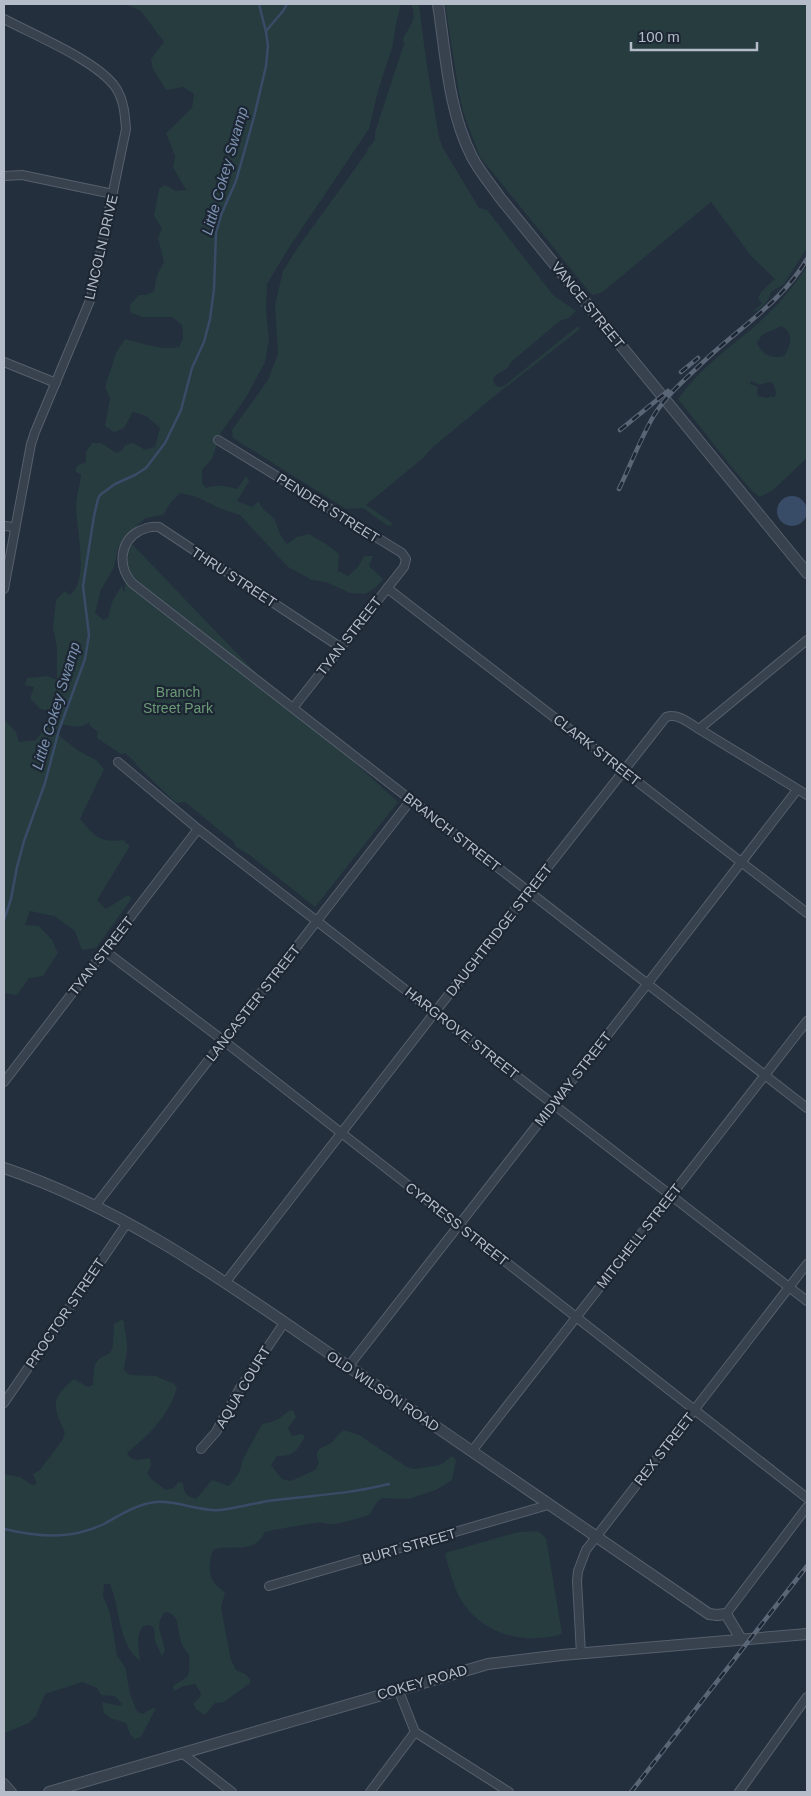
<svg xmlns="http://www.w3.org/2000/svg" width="811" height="1796" font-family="Helvetica,sans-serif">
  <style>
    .green { fill: #263c3f; fill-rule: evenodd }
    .water { fill: #394c67 }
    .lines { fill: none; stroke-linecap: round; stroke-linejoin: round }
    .stream { stroke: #394c67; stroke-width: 2.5 }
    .minor-casing { stroke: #565f6c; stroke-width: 10 }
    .tertiary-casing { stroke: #565f6c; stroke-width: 12 }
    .minor { stroke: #38414e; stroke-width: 8 }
    .tertiary { stroke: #38414e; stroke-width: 10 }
    .rail-casing { stroke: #5a6575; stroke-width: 4.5 }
    .rail { stroke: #1d2633; stroke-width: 2.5; stroke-dasharray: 8; stroke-linecap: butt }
    .labels { text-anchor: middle; stroke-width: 4.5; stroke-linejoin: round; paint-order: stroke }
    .street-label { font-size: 14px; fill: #b4bcc9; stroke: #1d2633 }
    .park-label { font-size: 14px; fill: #6b9a76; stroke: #1d2633 }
    .water-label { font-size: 15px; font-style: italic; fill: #7c92b1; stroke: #1d2633 }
  </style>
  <rect width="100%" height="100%" fill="#242f3e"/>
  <path class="green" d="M125,4h276l-5,20 -4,24 -14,43 -9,38 -79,117 -23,38 -1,27 3,28 -4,23 -18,34 -27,38 -8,25 -10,11v13l4,5c10,-4 20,-2 31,1l9,-13 3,5 -12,20 15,6 7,-6c4,13 9,9 15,18 6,10 3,14 13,25l10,-7 12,-3 17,10 13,10 -1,17 10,5 10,-9 6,-11h9l-4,10 14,13 -8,9 -10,6 -15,-1 -24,-11 -14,-2 -24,-13 -48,-52 -21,-7 -22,-11 -17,-4 -9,9 -8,13 -17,3 -19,16 -9,14 -4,19 -13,23 -6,23 9,7 4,-2 4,-16 10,-17 2,9 6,-52 168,175 24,16 76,69 -83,105 -64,-51 -16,-10 -1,-4 -49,-40 -9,1 -41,-39 1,-1 -11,-10 -4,1 -24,-16 1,-6 -9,-7 1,-3c-10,7 -19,4 -30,2l-5,8 22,18 19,10 8,9 -24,50c15,17 19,24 43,21l7,6 -33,54 9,9 22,-14 4,3 -36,50 -14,2 -7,-19 -21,-15 -24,-5 -5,14 14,1 13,14 6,13 -15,23 -14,2 -12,17 -13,-2v-274l12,13 3,10 17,-2 10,-14 7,-14 -13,-3 -10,-11 4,-11 -9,-2 2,-7 21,-2 9,4v-33l-4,-20 3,-27 9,-9 5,4c20,-15 6,-67 6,-89 0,-11 4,-20 5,-31l-6,-4 2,-5 9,-4v-10l6,-9h9l16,10 6,-4 2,-4 9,-2 11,7 10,-3 5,-19 -14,-12 -13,-4 -9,16 -10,4 -9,-6 5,-28 -5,-11 11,-34 9,-14c17,4 36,12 54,8l4,-8 -1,-14 -10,-8h-30l-12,-5v-7l9,-10h7l8,-4 3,-16 7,-13 -6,-24 4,-10 -8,-12 5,-27 6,-4 11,6 10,-1 -13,-23 2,-11 -9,-23 26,-25 2,-14 -11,-7 -17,3 -13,-21 -2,-10 13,-17 -23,-31z
    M411,4h8l7,56 13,77 4,11 36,60 8,2 66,85 23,16c-5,5 -8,9 -15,9l-44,37c-7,4 -6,8 -11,12 -5,4 -9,3 -13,10l1,5 5,3 5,-1 74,-60 2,3 -83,65 -65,54 -10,11 -56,46 25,17 1,3 -4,1 -25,-18 -17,1 -113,-71 -1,-8 36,-50 10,-26 -3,-49 8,-34 13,-21 71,-98 1,-4 7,-8v-7l4,-13 25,-76 -1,-6c7,-12 15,-20 8,-34z
    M445,4h362v244l-23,36 -13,8c-2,9 -9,18 -19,20l10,-8 -4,-6 4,-7 13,-12 -23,-22 -41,-55 -106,88 -7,4 -6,1 -112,-138 -16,-42 -5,-22z
    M807,266v192l-34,32 -13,7 -7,-5 -19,-22 -56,-71c19,-27 44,-46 70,-67 23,-19 43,-41 59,-66zM781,326c14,7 10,19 3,30 -12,3 -22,-1 -27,-13l5,-8zM751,381l9,4 8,-3 5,1 3,10 -2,5 -2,-2 -4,2 -10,-2 -1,-4 1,-5 -8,-3z
    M121,1320l3,1c0,10 4,19 3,29 0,7 -3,13 -3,20l6,5 26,1 18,8 3,4c-10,30 -27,46 -50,65 5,10 14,6 23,5l1,8 -4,7 3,5 16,12 7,-2 6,-6 4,1c1,10 3,13 13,16l16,-19 17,6 10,-13 4,-14 19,-35c6,-1 15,-3 20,-8 5,-3 5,-5 11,-6l3,7 -8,11 4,8 10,-2 3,3c-9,14 -10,19 -28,19l-6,9 11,14 9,2 24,-11 4,-7c-7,-17 5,-14 13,-21 4,-4 7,-9 12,-12l15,5 48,32 7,2 21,-3 7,-2 10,-8 4,4 -4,20 -16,10 -28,9 -26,-1 -5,4 -8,13c-11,3 -23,7 -34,9 -7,1 -13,-3 -20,-1 -16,3 -33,5 -50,9 -12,24 -32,11 -52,18 -4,11 -6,25 3,35 3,3 6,5 9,8l-4,15 10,52 5,10 9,4 5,5v4l-26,19 -9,1 -10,12 -9,-6 -3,-5 7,-7 1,-4 -6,-9 -14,3 -6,4 -2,-4c3,-5 10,-6 14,-10 4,-5 1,-15 3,-21 -5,-6 -9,-12 -10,-18 -3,-11 0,-24 -15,-26 -12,14 -2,23 0,39l-3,5 -7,-15 -1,-13 -5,-3 -6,1c-8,11 -4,22 -3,35 -22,-17 -20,-53 -30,-77h-6l-1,12 7,17 7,42 8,12 5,27 7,17 5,3 11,-6h3l-15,29 -7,2 -4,-5 -4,-11 -16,-5 -6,-5 -2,-11 18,4 2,-2 -7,-8 -14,-1 -4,-7 -15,-6 -37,12 -9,22 -7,7 -25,10v-259l16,3 12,8 5,-1 -4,-10 7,-4 23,-31 2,-7c-13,-26 -14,-34 9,-53l14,8 5,-2c2,-18 -2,-24 17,-32l3,-7 1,-22z
    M538,1531l8,7 16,96c-36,11 -78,1 -99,-31 -9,-14 -14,-33 -18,-50l73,-21z"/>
  <path class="water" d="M777 511a15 15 0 1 1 30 0a15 15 0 1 1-30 0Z"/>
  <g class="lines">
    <path class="stream" d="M266,31l17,-20 4,-7
      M4,920l7,-21 6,-32 7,-26 21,-58 14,-53 26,-71 4,-24 -6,-49 11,-70 4,-17 2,-4 15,-11 20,-9 11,-7 19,-25 16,-33 11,-42 12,-26 6,-23 4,-30 2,-56 5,-18 15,-34 18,-64 12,-51 2,-20 -2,-14 -7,-28
      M4,1529c35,8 67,11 100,-5 16,-9 33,-20 52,-22 20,-2 44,10 64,8 19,-2 37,-8 56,-10 40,-5 73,-6 113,-16"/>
    <g class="minor-casing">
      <path id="minor" d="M4,19c30,16 94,42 112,69 8,13 9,27 10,41l-35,169 -56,134 -4,12 -27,145
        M4,176l18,-1 91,19
        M4,362l52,21
        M218,440l184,113 4,6 -2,8 -111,141
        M4,526l11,1
        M387,588l420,325
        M340,647l-181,-120c-8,-1 -13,1 -20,4 -20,11 -21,36 -7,52l675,525
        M699,729l108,66
        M118,762l80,67 609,472
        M105,951l119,90 583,457
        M4,1082l194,-253
        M95,1206l316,-406
        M225,1283l304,-392 137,-174c12,-4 23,6 33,12l108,-89
        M348,1367l300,-384 149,-193
        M4,1403l123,-180
        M201,1449l15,-17 24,-44 44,-65
        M472,1451l335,-430
        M269,1586l279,-81
        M726,1614l81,-107
        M581,1654l-4,-73 1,-10 8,-21 221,-286
        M398,1689l17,43 94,60
        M182,1753l50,39
        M4,1783l8,9
        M370,1792l45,-60
        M739,1792l68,-95"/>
    </g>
    <g class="tertiary-casing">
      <path id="tertiary" d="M438,4c8,51 10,106 34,153 8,15 19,28 29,42l306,374
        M4,1168c128,43 238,126 348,201 119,82 238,163 357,245l8,1 9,-1 15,25
        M49,1792l439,-128 74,-9 245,-21"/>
    </g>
    <use href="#minor" class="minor"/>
    <use href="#tertiary" class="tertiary"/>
    <g class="rail-casing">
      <path id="rail" d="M681,372l17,-14
        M620,430l48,-39
        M619,489c11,-23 21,-49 34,-72 11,-19 30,-36 46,-51 36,-36 82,-62 108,-107
        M631,1792l176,-226"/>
    </g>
    <use href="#rail" class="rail"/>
  </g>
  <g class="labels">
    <g class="street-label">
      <text transform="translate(101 247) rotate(-77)" y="5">LINCOLN DRIVE</text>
      <text transform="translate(588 305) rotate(51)" y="5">VANCE STREET</text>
      <text transform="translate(328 508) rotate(32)" y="5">PENDER STREET</text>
      <text transform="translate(234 577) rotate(33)" y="5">THRU STREET</text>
      <text transform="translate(349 636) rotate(-52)" y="5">TYAN STREET</text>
      <text transform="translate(597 750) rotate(38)" y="5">CLARK STREET</text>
      <text transform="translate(452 832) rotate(38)" y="5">BRANCH STREET</text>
      <text transform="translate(499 930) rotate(-52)" y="5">DAUGHTRIDGE STREET</text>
      <text transform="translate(101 956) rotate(-52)" y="5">TYAN STREET</text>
      <text transform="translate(253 1003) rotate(-52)" y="5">LANCASTER STREET</text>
      <text transform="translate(462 1033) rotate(38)" y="5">HARGROVE STREET</text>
      <text transform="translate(573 1079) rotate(-52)" y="5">MIDWAY STREET</text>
      <text transform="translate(457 1224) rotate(38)" y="5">CYPRESS STREET</text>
      <text transform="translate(639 1236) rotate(-52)" y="5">MITCHELL STREET</text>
      <text transform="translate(65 1313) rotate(-56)" y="5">PROCTOR STREET</text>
      <text transform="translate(243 1387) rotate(-59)" y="5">AQUA COURT</text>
      <text transform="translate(383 1391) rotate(34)" y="5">OLD WILSON ROAD</text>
      <text transform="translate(664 1449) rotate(-52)" y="5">REX STREET</text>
      <text transform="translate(409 1546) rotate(-16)" y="5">BURT STREET</text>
      <text transform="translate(422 1682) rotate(-16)" y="5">COKEY ROAD</text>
    </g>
    <g class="park-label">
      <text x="178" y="697">Branch<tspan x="178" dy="16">Street Park</tspan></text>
    </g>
    <g class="water-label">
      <text transform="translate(225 171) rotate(-74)" y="5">Little Cokey Swamp</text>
      <text transform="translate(56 706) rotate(-73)" y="5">Little Cokey Swamp</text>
    </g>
  </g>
  <rect width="811" height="1796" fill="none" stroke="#b4bcc9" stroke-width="10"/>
  <path d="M631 42v8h126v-8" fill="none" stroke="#b4bcc9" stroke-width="2.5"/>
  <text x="638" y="42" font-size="15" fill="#b4bcc9" stroke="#1d2633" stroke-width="4" paint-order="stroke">100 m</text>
</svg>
